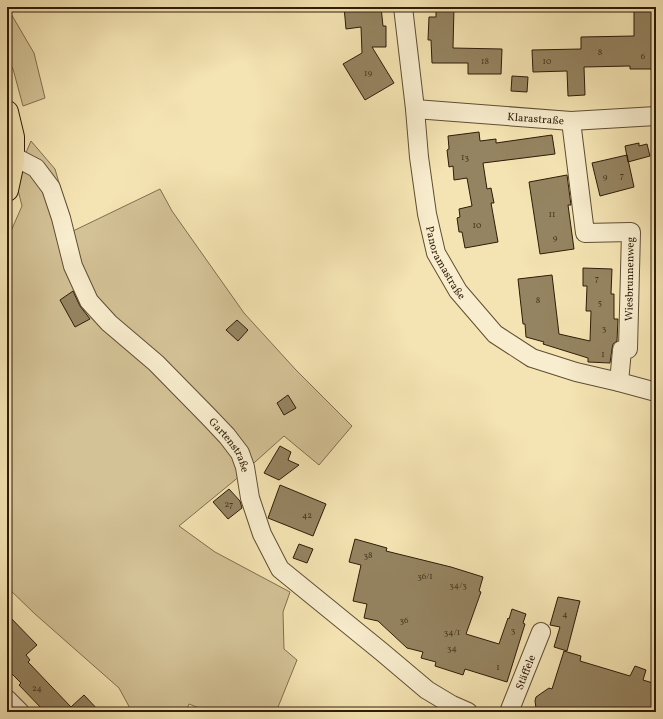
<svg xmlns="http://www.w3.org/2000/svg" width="663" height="719" font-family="Vollkorn,serif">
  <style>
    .green { fill: #d3c296; stroke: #806f4f }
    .building { fill: #958461; stroke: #2e1c08 }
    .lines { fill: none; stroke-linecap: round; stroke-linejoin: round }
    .minor-casing { stroke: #604e33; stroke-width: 20 }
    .major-casing { stroke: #2e1c08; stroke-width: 24 }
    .minor { stroke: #f8edce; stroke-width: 18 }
    .major { stroke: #f5e4b3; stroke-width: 22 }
    .labels { text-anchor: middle; stroke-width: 3; stroke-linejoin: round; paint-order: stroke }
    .number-label { font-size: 9px; fill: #48361e }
    .street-label { font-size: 11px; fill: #2e1c08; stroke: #f8edce }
  </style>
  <rect width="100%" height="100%" fill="#f5e4b3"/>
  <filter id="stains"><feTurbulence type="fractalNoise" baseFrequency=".005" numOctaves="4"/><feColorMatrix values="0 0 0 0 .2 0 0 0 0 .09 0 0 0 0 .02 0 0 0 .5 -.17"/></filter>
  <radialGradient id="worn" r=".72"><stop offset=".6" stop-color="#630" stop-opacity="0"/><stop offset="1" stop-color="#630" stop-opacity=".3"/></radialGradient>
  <path class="green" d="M7,7l27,46 11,45 -22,8 -10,-37 -6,-10z
    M31,141l24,28 18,62 87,-42 12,22 72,102 52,57 56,56 -33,39 -35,-29 -49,44 -56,46 36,26 75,40 -7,20 1,37 13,11 -21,52h-67l-20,-8 -3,8h-54l-13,-24 -84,-74 -28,-27v-347l15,-34 -7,-28z"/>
  <path class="building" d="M344,7h37l2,19h3v21h-14l22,36 -29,17 -22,-36 19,-11 -1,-26 -15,2z
    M436,7h18l-1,41 49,1 -1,25h-33v-11h-36l-1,-23h-3l1,-23h7z
    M634,7h19v14h3v48h-26v-3l-46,1 1,28 -17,1 -1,-25 -34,1 -1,-22 49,-1v-12l53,-1z
    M512,76l16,1 -1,15 -16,-1z
    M479,132l1,9 16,-2v4l56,-8 3,19 -72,9 4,26 4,-1 3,15h-3l7,39 -33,6 -3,-16h-3l-2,-14 3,-1 -1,-8 13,-3 -5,-28 -13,2 -1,-14 -4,1 -2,-17 2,-1 -1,-13z
    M639,143v3l8,-2 3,12 -22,6 -3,-16z
    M627,155l7,32 -34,9 -8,-33z
    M567,175l4,30h-3l6,44 -34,5 -11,-72z
    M583,268l29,1 -1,25h3v25h4l-1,22 -4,3 -1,5 -2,14 -22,-1v-4l-45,-14 1,-2 -18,-5 -1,-13h-2l-5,-45 34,-4 7,59 31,7 1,-30h-5l1,-25h-4z
    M73,291l7,15 10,13 -15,8 -15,-27z
    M237,320l11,10 -10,11 -12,-11z
    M288,395l8,13 -12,7 -7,-12z
    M280,446l11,6 -3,8 11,5 -20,15 -15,-7z
    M280,485l46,19 -13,32 -45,-18z
    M229,489l11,12 2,7 -14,11 -15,-17z
    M355,539l32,9 -1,3 65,16 32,10 -4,14 2,1 -15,42 33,10 9,-26 1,1 3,-10 14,5 -3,9 2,1 -18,58 -42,-13 -2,6 -28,-9 1,-4 -15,-4 2,-6 -16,-4 -29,-27 -14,-3 3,-14 -14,-3 8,-36 -12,-3z
    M299,544l14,5 -6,14 -14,-5z
    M558,597l22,4 -13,50 -13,-4 6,-20 -10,-2z
    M7,614l30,31 -11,10 4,5 -2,2 43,45 13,-12 16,17h-55l-26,-27 2,-2 -14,-14z
    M564,651l17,5 -1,5 50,15 5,-10 11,4 -3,10 13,4v13l-5,15h-108l-7,-4 -1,-7 1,-4 13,-9 3,1z"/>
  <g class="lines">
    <g class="minor-casing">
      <g id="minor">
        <path id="s1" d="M403,7l12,102 4,48 8,57 9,39 22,38 37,43 37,24 44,14 43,10 37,10"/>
        <path id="s2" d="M415,109l156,12 85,-5"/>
        <path d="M571,121l14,112 46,-1 -3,117 -6,1 -3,32"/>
        <path id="s3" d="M13,156l23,12 15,20 10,30 12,48 16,35 20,22 47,40 53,54 18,19 13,17 5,14 5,31 12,36 18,35 102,83 45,38 25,15 16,7"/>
        <path d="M7,699l13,13"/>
        <path id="s4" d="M509,712l32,-80"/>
      </g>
    </g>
    <g class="major-casing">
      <path id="major" d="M7,112l6,25v25l-6,28"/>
    </g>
    <use href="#minor" class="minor"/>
    <use href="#major" class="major"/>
  </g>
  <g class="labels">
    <g class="number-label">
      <text x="600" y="55">8</text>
      <text x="643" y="59">6</text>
      <text x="485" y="64">18</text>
      <text x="547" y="64">10</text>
      <text x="368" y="76">19</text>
      <text x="465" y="160">13</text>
      <text x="622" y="178">7</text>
      <text x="605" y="180">9</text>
      <text x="552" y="217">11</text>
      <text x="477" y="228">10</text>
      <text x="555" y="241">9</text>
      <text x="597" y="281">7</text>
      <text x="538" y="303">8</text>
      <text x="600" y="305">5</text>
      <text x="604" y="331">3</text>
      <text x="603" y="357">1</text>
      <text x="229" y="507">27</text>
      <text x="307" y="518">42</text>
      <text x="368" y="558">38</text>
      <text x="425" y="579">36/1</text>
      <text x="458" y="588">34/3</text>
      <text x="565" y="617">4</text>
      <text x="404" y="623">36</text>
      <text x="513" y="633">3</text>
      <text x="452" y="635">34/1</text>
      <text x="452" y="651">34</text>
      <text x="498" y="670">1</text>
      <text x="37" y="691">24</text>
    </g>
    <g class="street-label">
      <text dy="4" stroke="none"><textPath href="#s2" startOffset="121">Klarastraße</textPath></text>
      <text dy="4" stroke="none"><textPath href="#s1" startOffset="261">Panoramastraße</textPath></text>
      <text transform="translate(629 279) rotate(-89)" y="4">Wiesbrunnenweg</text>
      <text dy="4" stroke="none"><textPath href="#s3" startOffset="373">Gartenstraße</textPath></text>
      <text dy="4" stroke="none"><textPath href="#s4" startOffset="43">Stäffele</textPath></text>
    </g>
  </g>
  <rect width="663" height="719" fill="none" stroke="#f5e4b3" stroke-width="24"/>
  <rect x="8" y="8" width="647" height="703" fill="none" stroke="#2e1c08" stroke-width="2"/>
  <rect x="12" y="12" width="639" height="695" fill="none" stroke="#2e1c08"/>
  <rect width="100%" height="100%" filter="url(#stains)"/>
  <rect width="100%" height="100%" fill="url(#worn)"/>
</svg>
